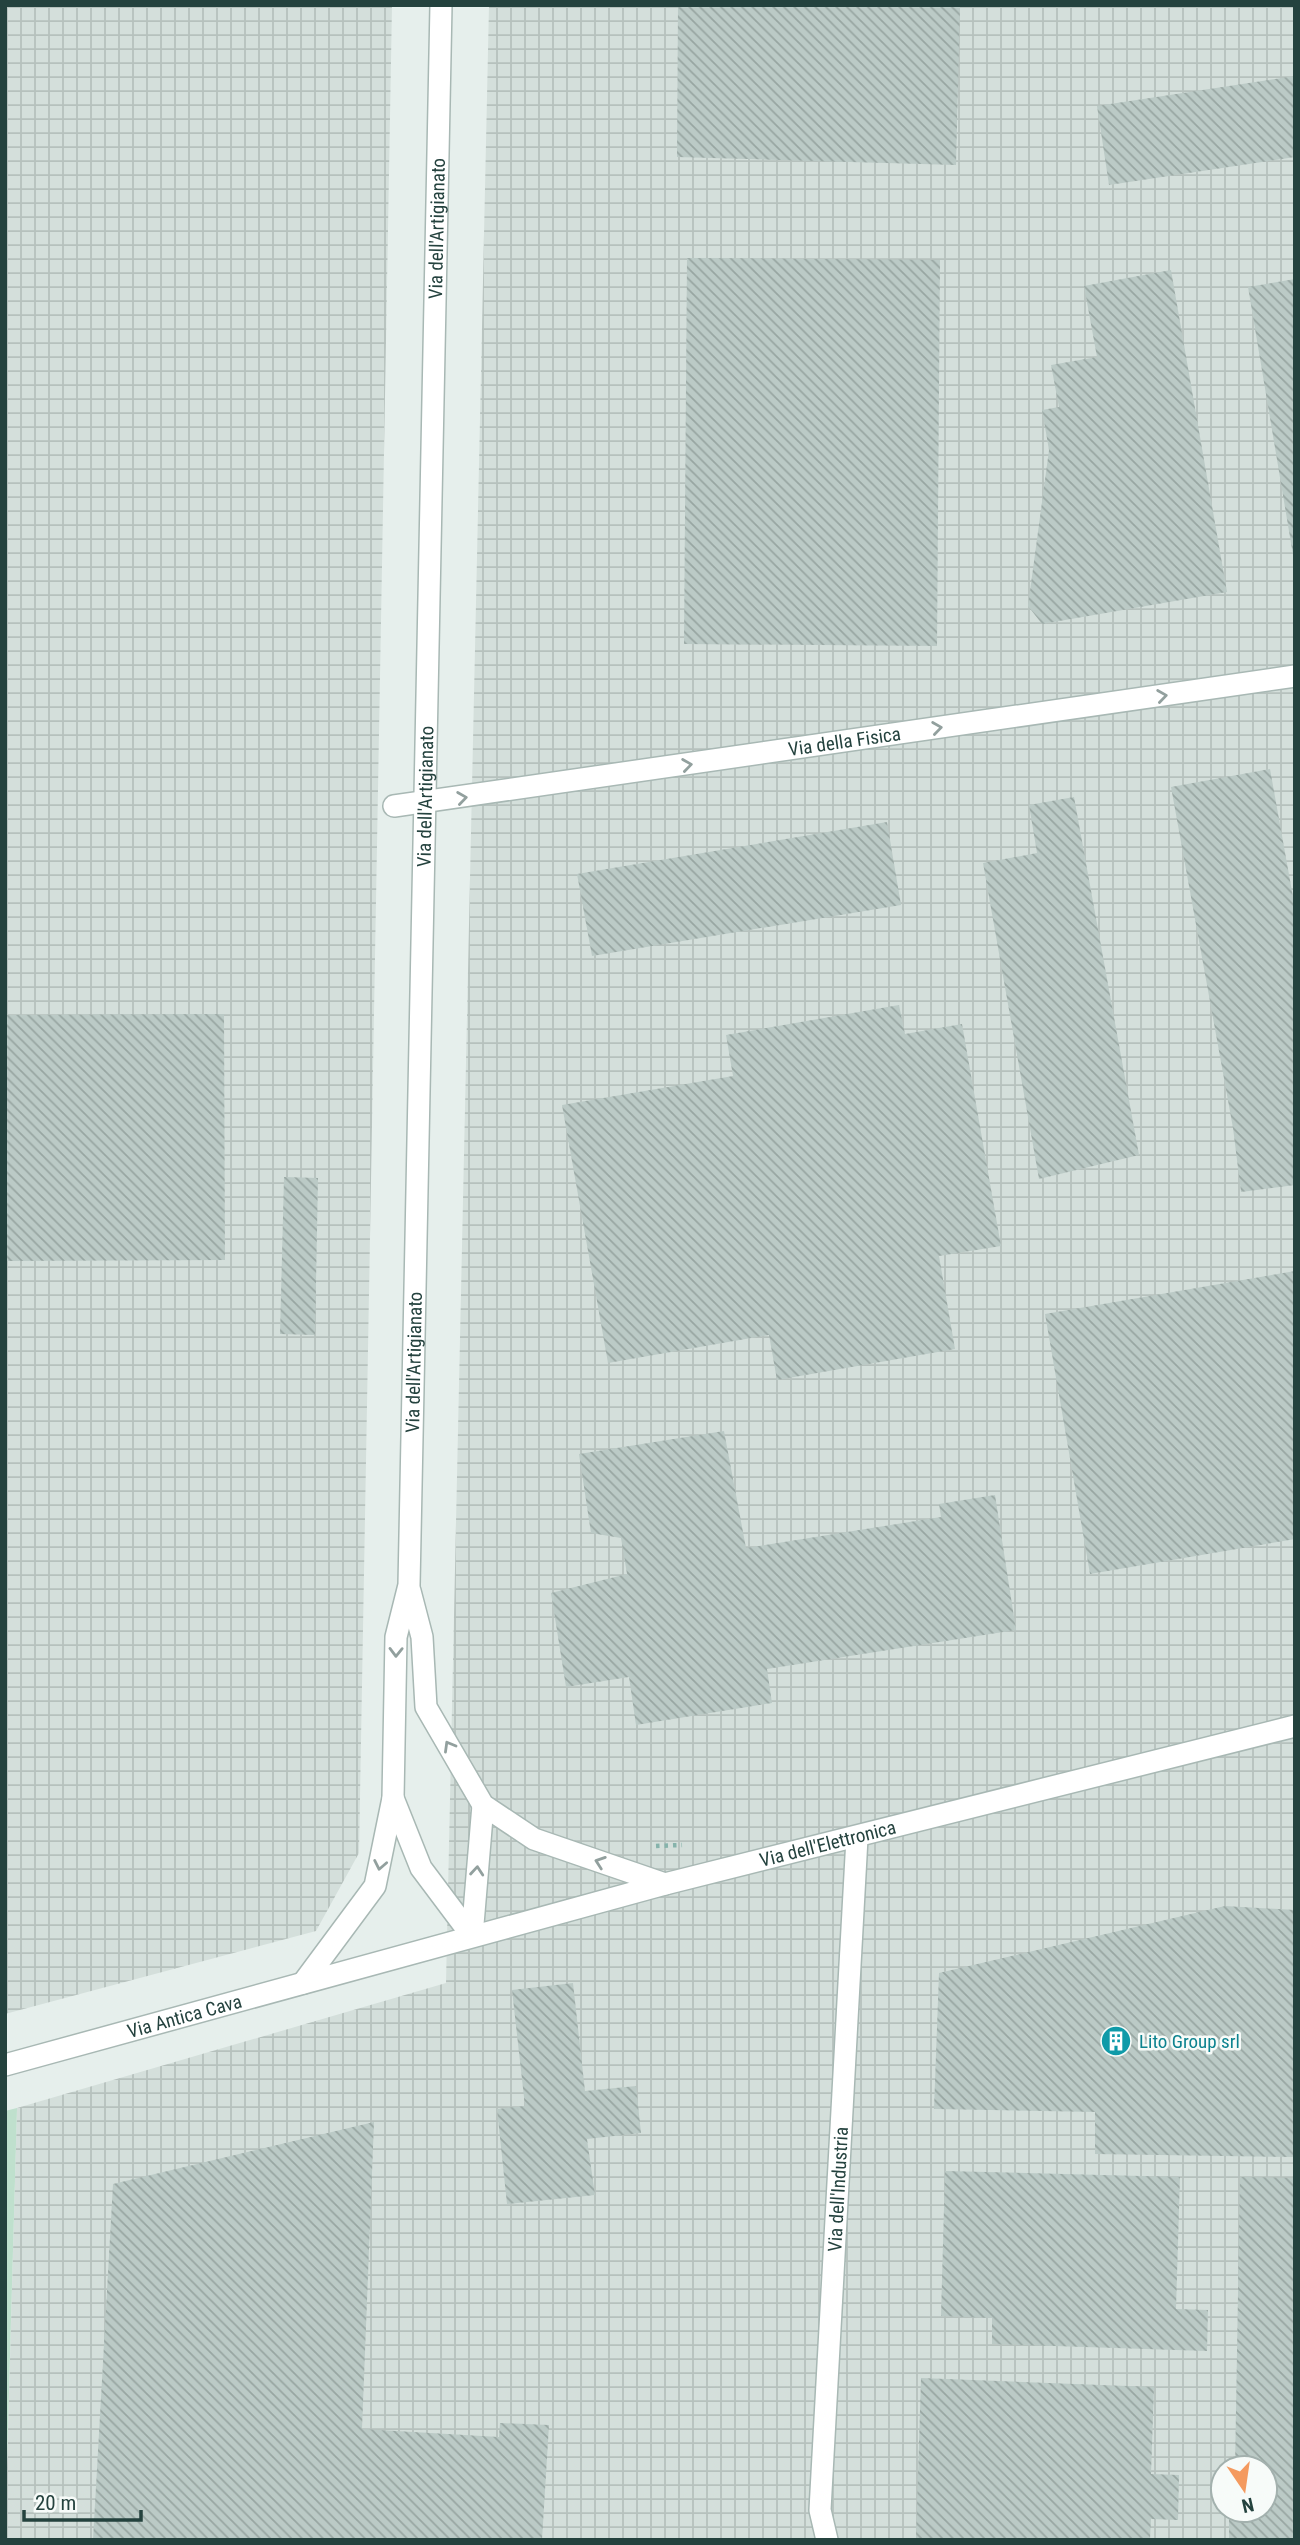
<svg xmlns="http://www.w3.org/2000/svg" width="1300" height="2545" font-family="'Roboto Condensed',sans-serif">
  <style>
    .industrial { fill: url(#industrial-grid); fill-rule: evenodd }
    .grass { fill: #bfe0cd }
    .building { fill: url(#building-back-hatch) }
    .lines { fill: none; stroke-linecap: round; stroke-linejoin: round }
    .minor-casing { stroke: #a8b8b4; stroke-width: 24 }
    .tertiary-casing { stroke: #a8b8b4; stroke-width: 24 }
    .path { stroke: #86b3ab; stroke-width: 4.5; stroke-dasharray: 3.5 5; stroke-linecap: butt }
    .minor { stroke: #fff; stroke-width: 21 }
    .tertiary { stroke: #fff; stroke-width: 21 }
    .oneway { stroke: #92a09e }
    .labels { text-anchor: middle; stroke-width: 5; stroke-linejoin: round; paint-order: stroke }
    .street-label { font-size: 19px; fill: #24423e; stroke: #f7fbf9 }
    .culture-label { font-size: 19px; fill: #0d838f; stroke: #f7fbf9; text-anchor: start }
  </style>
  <defs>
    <pattern id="industrial-grid" width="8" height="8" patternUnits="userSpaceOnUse" patternTransform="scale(1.75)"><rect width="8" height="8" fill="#d4dfdb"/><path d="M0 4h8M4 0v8" fill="none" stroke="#b6c1bd"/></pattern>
    <pattern id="building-back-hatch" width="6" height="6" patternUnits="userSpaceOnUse" patternTransform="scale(1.75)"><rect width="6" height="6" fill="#bbcac6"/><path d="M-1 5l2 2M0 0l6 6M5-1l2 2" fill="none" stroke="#98a6a2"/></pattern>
  </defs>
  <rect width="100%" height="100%" fill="#e6efec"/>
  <path class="industrial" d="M5,5h387l-33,1848 -43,78 -311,83z
    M489,5h806v2535h-1290l12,-432 429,-125zM1223,2468h42v42h-42z"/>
  <path class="grass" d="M17,2108l-12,425v-422z"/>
  <path class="building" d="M678,5h282l-4,160 -279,-8z
    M1295,76v81l-186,28 -12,-79z
    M687,258l253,2 -3,386 -253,-2z
    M1171,270l56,322 -185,32 -14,-18 21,-156 -7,-40 17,-3 -8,-42 46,-8 -13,-71z
    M1295,279v276h-2l-45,-268z
    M1270,769l25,139v277l-54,7 -8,-64 -62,-341z
    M1074,797l65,358 -100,24 -56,-316 54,-10 -8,-48z
    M887,822l14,83 -309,51 -15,-82z
    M899,1005l6,29 57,-10 39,222 -62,10 16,93 -178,31 -8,-45 -161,28 -46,-258 171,-29 -7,-41z
    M224,1014l1,246 -220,1v-246z
    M284,1177l34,1 -3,157 -35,-1z
    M1295,1271v268l-205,35 -45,-260z
    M724,1431l22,117 195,-31 -2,-13 56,-9 21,135 -249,39 5,34 -136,22 -7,-48 -63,10 -15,-94 76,-19 -6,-36 -30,-5 -12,-79z
    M1225,1906l70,4 -1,247 -199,-3v-42l-161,-3 5,-136z
    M573,1983l12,108 51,-5 5,47 -54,6 8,56 -88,9 -10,-95 28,-3 -13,-116z
    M374,2122l-12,307 137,8 1,-14 49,2 -7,115h-449l20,-356z
    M945,2171l235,6 -4,132 32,1 -1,41 -215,-7v-26l-51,-2z
    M1240,2177l55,1v362h-66v-30h36v-42h-30z
    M921,2378l233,9 -3,87 28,1 -1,45 -27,-1 -1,21h-234z"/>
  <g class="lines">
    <g class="minor-casing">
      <g id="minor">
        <path id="s1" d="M394,806l901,-130"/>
        <path d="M410,1591l12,46 4,70 57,98 51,34 131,45"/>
        <path d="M393,1798l28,70 51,68"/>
        <path d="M472,1936l11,-131"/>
        <path id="s2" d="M303,1983l72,-97 18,-88 3,-161 13,-52 32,-1580"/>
        <path id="s3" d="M827,2540l-7,-30 37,-672"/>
      </g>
    </g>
    <g class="tertiary-casing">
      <g id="tertiary">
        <path id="s4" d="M5,2065l660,-181 630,-158"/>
      </g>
    </g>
    <path class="path" d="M656,1846l26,-1"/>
    <use href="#minor" class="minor"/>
    <use href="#tertiary" class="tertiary"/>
  </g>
  <defs><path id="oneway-chevron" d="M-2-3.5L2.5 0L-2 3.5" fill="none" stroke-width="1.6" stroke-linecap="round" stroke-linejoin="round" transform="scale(1.75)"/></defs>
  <g class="oneway">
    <use href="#oneway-chevron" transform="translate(1162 696) rotate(-8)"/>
    <use href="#oneway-chevron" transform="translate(937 728) rotate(-8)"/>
    <use href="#oneway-chevron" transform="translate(687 765) rotate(-8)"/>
    <use href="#oneway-chevron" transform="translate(462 798) rotate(-8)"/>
    <use href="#oneway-chevron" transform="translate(396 1652) rotate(91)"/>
    <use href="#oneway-chevron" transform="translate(449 1746) rotate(-120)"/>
    <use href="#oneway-chevron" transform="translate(600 1862) rotate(-161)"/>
    <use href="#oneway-chevron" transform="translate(380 1865) rotate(101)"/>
    <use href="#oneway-chevron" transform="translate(477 1871) rotate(-85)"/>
  </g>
  <defs>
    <g id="building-disc" transform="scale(1.575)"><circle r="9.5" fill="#0f9aa8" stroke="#f7fbf9"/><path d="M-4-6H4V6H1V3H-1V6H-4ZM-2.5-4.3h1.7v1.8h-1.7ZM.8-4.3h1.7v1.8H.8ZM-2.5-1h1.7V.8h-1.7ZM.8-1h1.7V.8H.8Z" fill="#fff"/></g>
  </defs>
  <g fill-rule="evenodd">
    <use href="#building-disc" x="1116" y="2041"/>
  </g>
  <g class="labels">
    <g class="street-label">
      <text dy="7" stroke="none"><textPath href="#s2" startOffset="1782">Via dell'Artigianato</textPath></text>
      <text dy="7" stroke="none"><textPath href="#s1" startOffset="455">Via della Fisica</textPath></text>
      <text dy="7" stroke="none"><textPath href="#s2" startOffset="1214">Via dell'Artigianato</textPath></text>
      <text dy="7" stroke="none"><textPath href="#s2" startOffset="648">Via dell'Artigianato</textPath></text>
      <text dy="7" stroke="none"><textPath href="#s4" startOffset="852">Via dell'Elettronica</textPath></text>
      <text dy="7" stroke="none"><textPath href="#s4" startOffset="186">Via Antica Cava</textPath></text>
      <text dy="7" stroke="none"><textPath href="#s3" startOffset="352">Via dell'Industria</textPath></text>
    </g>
    <g class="culture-label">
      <text x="1139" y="2048">Lito Group srl</text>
    </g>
  </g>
  <rect width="1300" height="2545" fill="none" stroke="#24423e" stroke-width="14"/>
  <g transform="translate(1244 2489) rotate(167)"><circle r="33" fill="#f7fbf9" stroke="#a3b1ae" stroke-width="2"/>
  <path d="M0-5L12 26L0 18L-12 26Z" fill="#f49a5f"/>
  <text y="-10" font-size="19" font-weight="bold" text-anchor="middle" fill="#24423e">N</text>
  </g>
  <path d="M24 2510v10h117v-10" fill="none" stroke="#24423e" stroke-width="3.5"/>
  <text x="35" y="2510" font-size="21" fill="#24423e" stroke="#f7fbf9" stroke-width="5" paint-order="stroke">20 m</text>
</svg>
